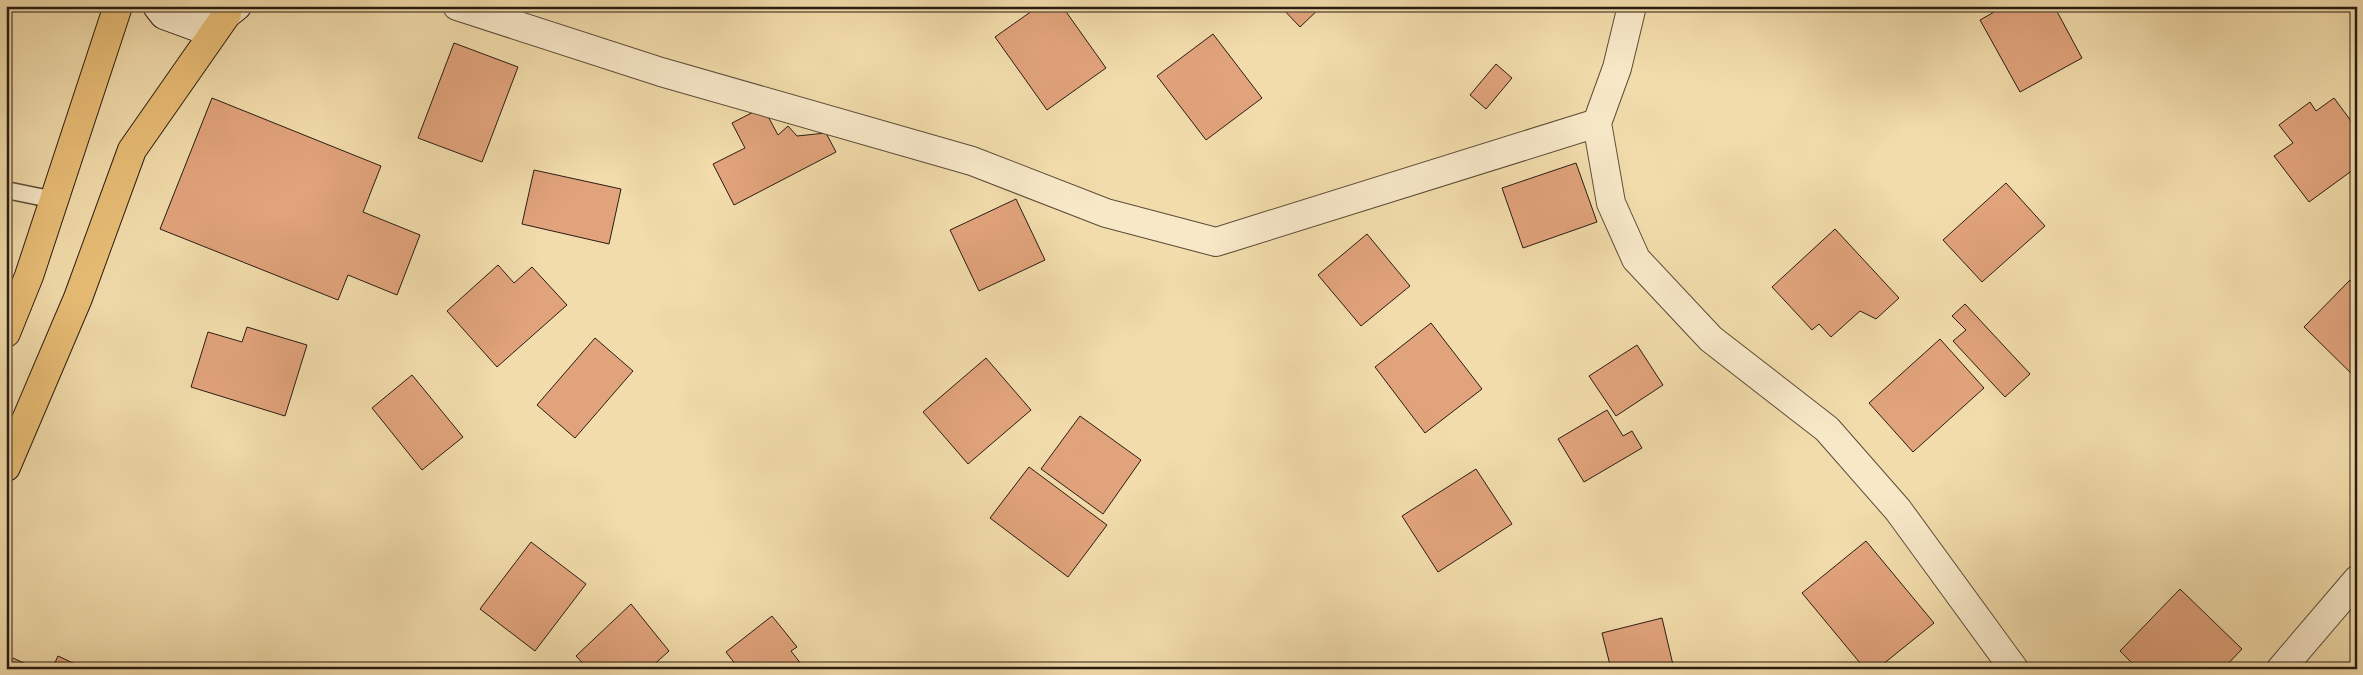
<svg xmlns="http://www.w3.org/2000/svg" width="2363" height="675" font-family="'Sorts Mill Goudy',serif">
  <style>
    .building { fill: #e1a37c; stroke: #2a1c12 }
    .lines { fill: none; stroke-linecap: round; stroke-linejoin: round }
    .service-casing { stroke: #5c4c38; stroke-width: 19 }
    .minor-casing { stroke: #5c4c38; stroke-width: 30 }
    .tertiary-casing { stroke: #5c4c38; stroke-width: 30 }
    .secondary-casing { stroke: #2a1c12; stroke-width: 30 }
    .primary-casing { stroke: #2a1c12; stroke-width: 30 }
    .service { stroke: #f7e8c8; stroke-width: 16 }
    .minor { stroke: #f7e8c8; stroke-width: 28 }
    .tertiary { stroke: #f7e8c8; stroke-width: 28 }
    .secondary { stroke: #f7e8c8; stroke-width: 28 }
    .primary { stroke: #e9be76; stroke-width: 28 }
  </style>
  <rect width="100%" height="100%" fill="#f2dcab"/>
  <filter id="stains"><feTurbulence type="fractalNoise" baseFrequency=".004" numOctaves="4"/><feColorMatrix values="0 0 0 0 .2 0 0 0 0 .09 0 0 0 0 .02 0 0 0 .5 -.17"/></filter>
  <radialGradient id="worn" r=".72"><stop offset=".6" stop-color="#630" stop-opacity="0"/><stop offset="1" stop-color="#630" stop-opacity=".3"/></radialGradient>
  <path class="building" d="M1039,6h23l44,62 -59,42 -52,-73z
    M1280,6h42l-22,21z
    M2005,6h49l28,52 -62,34 -40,-72z
    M1213,34l49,64 -56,42 -49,-64z
    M454,43l64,24 -36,95 -64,-24z
    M1496,64l16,14 -26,31 -16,-14z
    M212,98l169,68 -18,46 57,23 -23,60 -49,-20 -10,25 -178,-71z
    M2334,98l23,31v8l-3,3 3,4v23l-48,35 -35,-46 19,-13 -14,-18 31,-23 6,9z
    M763,107l15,28 10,-9 9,10 29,-3 10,19 -102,53 -21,-41 32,-16 -13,-25z
    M1576,163l21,59 -74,26 -21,-60z
    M534,170l87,19 -12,55 -87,-20z
    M2006,183l39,43 -63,56 -39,-42z
    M1016,199l29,61 -66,31 -29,-61z
    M1835,229l64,69 -23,21 -16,-8 -29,26 -12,-13 -7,6 -40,-43z
    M1367,234l43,52 -49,40 -43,-51z
    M498,265l16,18 18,-16 35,38 -70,62 -50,-56z
    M2357,272v10l-6,-5z
    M2350,280l7,6v93l-53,-52z
    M1965,304l65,70 -25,23 -52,-56 13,-11 -14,-14z
    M1431,323l51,66 -57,44 -50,-66z
    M247,327l60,18 -22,71 -94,-29 17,-55 34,10z
    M595,338l38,33 -58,67 -38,-33z
    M1940,339l44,49 -71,64 -44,-49z
    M1637,345l26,40 -47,31 -27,-40z
    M986,358l45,52 -63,54 -45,-52z
    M412,375l51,62 -41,33 -50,-62z
    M1607,410l16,26 9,-5 10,17 -58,34 -26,-43z
    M1080,416l61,44 -38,54 -62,-45z
    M1029,467l78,58 -39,52 -78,-59z
    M1476,469l36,55 -74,48 -36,-56z
    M1866,541l68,82 -57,46h-12l-63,-76z
    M531,542l55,42 -51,67 -55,-42z
    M2180,589l62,60 -19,20h-85l-18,-18z
    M631,604l38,47 -20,18h-61l-12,-13z
    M772,616l25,31 -6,4 14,18h-66l-13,-17z
    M1662,618l12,51h-63l-9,-36z
    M58,656l28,13h-34z
    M13,658l24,11h-29z"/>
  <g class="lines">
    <g class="service-casing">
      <path id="service" d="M6,190l49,10"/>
    </g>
    <g class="minor-casing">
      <path id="minor" d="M457,6l204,66 311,89 134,52 110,29 381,-119
        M1632,6l-15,62 -20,55 14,80 25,56 75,80 116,90 71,81 116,159"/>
    </g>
    <g class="tertiary-casing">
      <path id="tertiary" d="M2281,669l76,-89"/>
    </g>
    <g class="secondary-casing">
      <path id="secondary" d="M157,6l7,9 30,11 33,-12 10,-8"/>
    </g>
    <g class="primary-casing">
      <path id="primary" d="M6,333l23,-57 89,-270
        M6,467l72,-169 54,-148 95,-136"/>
    </g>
    <use href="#service" class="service"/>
    <use href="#minor" class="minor"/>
    <use href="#tertiary" class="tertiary"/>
    <use href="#secondary" class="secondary"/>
    <use href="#primary" class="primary"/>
  </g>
  <rect width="2363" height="675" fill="none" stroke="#f2dcab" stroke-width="25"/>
  <rect x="8" y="8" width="2348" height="660" fill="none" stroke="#2a1c12" stroke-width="2.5"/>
  <rect x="12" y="12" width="2338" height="650" fill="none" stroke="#2a1c12"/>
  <rect width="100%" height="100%" filter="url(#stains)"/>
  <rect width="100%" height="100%" fill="url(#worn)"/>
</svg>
